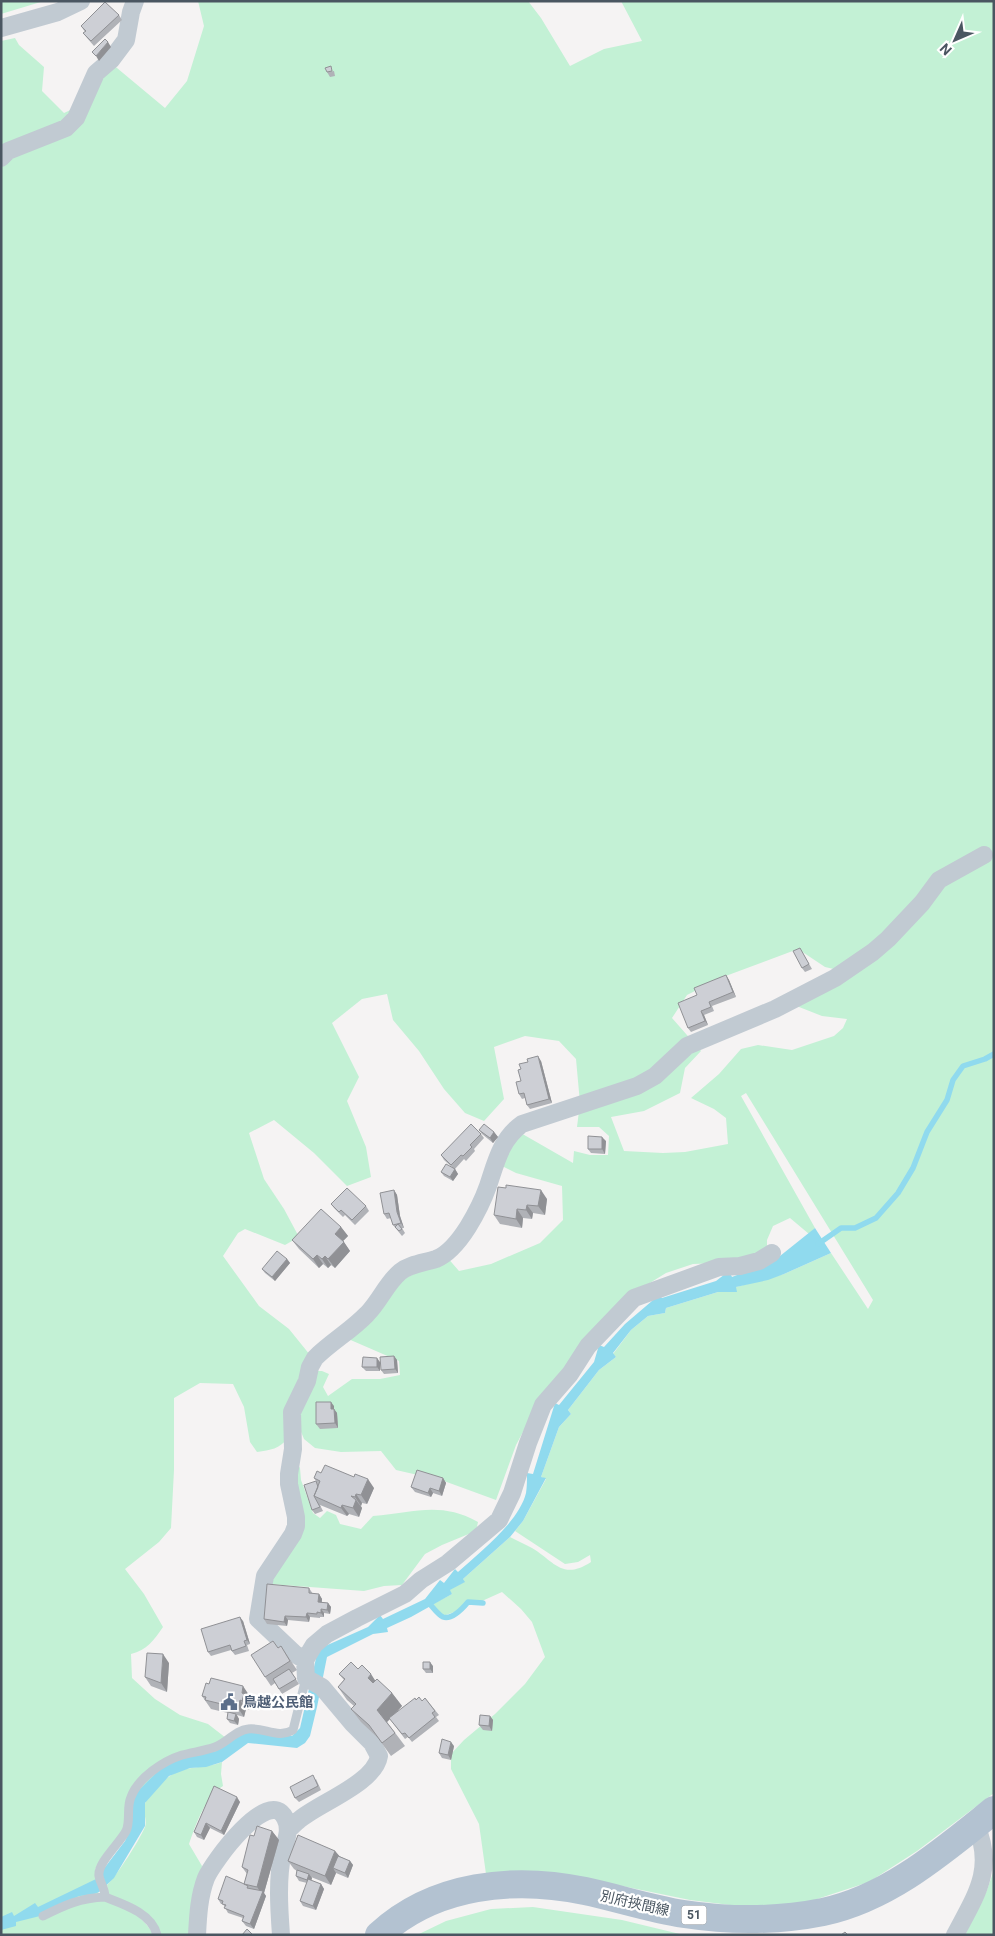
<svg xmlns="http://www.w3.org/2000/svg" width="995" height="1936" font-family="Roboto,'Noto Sans JP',sans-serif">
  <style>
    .green { fill: #c3f1d5; fill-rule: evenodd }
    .water { fill: #90daee }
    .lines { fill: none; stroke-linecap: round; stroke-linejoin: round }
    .stream { stroke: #90daee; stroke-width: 5.5 }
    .service { stroke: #c1cad2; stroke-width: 9 }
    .minor { stroke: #c1cad2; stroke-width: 18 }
    .primary { stroke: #b3c2d1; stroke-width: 28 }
    .wall { fill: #b0b2b7 }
    .shaded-wall { fill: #909195 }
    .building { fill: #cdcfd5; stroke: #909195 }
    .labels { text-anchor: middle; stroke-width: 4.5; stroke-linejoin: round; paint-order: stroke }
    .shield { fill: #fff; stroke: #808990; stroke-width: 1 }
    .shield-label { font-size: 12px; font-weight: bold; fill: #4a5661 }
    .service-label { font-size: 14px; font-weight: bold; fill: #4e5e75; stroke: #fff; text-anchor: start }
    .street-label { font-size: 14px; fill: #4a5661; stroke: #fff }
  </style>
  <rect width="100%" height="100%" fill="#f5f3f3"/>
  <path class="green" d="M1,1h43l-43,13z
    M198,1h330l13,17 29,48 34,-17 38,-8 -21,-40h373v1792l-77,58 -48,31 -55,18 -39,7h-29l-56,-7 -73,-15 -131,-11 -7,-50 -28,-55v-15l13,-14 31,-26 30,-30 20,-27 -13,-35 -11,-13 -19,-17 -20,9 -15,1 -10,9 -14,5 -10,-12 19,-10 -3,-4 15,-8 -1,-3 47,-42c7,4 15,7 22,11 22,13 30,33 59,14l-1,-7 -12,7 -13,2 -50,-33 8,-10 23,-42 -5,-2 18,-50 12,-13 -3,-4 31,-40 17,-13 -3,-3 18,-24 17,-14 17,-3 1,-5 52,-16h18v-5l48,-13 47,-21 37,56 5,-9 -127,-207 -5,3 74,132 -6,6 -19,-16 -17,8 -6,14v9l-17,8 -31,6 -26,1 -27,9 -34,21 -92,106 -24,45 -20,55 -52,-19 -48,-11 -15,-19 -40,1 -26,-4 -11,-9 -7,-17 16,-51h9l7,3 -6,13 5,9 24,-17h28l20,-4 -1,-14 -53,-23 51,-55 49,-27 13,15 32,-7 49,-21 23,-23 -1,-34 -46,-13 -18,-9 21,-32 54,31 1,-12 16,4h18l1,-19 -10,-9h-22l3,-24 -4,-44 -17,-18 -34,-5 -31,11 10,52 -20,22 -19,-8 -21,-24 -25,-38 -26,-31 -6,-26 -25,5 -30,24 27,54 -12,24 19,46 5,30 -24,9 -33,-33 -40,-33 -25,13 15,46 20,30 15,28 -14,8 -40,-16 -7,4 -15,23 36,50 30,23 21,26 -22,83c-9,11 -17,12 -31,14l-7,-10 -6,-35 -11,-23 -33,-1 -26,15v72l-3,58 -12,14 -34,27 19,25 19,33c-9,13 -16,23 -32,27l1,24 23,21 25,16 28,9 18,14 -9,6 -42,11 -69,99c-19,19 -8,22 -7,45 27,9 40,12 55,36h-153v-1894l14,-3 4,7 25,22 -2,24 22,22 15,-7 32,-43 54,45 22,-27 17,-55zM798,949l27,18 26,6 -57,32 28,11 25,3 -4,9 -9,8 -42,14 -34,-5 -17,4 -22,25 -28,24 23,11 12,9 2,26 -43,8 -22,1 -39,-2 -13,-34 33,-6 36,-18 5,-25 16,-17 -29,-33 15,-23 36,-18z
    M295,1460l5,8 1,12 12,33 7,5 7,-7 9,4 4,9 21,5 12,-13c41,-3 67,-15 105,6l-2,9 -34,14 -17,9 -23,31 -18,1 -20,5 -95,-7 16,-31z
    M222,1762l-1,12 2,12c-18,11 -27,38 -34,58l13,22 -12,69h-31l-2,-9 -48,-29 -2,-12c11,-11 32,-44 38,-58 2,-5 -1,-13 -1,-19 1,-11 17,-27 26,-32 15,-11 35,-7 52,-14z
    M994,1870v65h-29l22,-45z
    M533,1907l89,13 62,15h-267l29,-14 45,-12z"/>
  <path class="water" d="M815,1228l16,25 -47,21 -16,6 -32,7 1,5h-19l-52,16 -1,5 -17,3 -17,14 -18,23 3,4 -17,13 -31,40 3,4 -12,13 -18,50 5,1 -23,43 -13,16 -47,42 2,3 -15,8 2,4 -41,23 -24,11 1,4 -15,2 -46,23 -10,50 -7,29 -5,7 -8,5 -49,-5 -26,19 -16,5 -16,1 -21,8 -24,27v23l-31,52 -15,14 -7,3 -13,1 -39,20 -24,6v4l-15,4v-13l11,-5 2,4 21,-13 3,4 58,-28 29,-38 5,-11 4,-35 27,-27 24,-11 31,-6 23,-15 9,-4 44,4 8,-8 17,-74 6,-7 45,-20 12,-12 3,4 42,-20 15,-19 4,3 11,-14 3,3c21,-19 61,-50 68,-79 1,-6 1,-13 1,-20l6,1 22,-71 4,2 35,-43 5,-17 5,2 21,-23 34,-29 3,3 54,-17 13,-10 3,6 43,-17z"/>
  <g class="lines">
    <path class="stream" d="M818,1244l23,-16h14l21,-10 22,-25 15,-25 14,-36 20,-32 6,-20 10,-14 22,-7 9,-5
      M428,1602c4,4 10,13 15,15 9,3 20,-9 25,-15l15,1"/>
    <path class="service" d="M43,1916c22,-11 37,-18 62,-19
      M157,1935c-5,-22 -34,-31 -52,-38 0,-9 -5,-14 -6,-21 -2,-13 21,-33 27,-45 5,-10 0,-23 5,-34 7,-19 32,-36 51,-42 11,-3 22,-4 33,-8 11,-4 21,-17 33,-18 16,-2 30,10 45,1l13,-52"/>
    <path class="minor" d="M1,28l57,-16 23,-11
      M1,158l7,-7 58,-23 10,-10 20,-45 15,-13 15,-20 5,-28 4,-11
      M305,1660l9,-15 13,-11 30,-16 48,-24 16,-14 27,-17 51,-43 13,-27 16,-50 15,-38 27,-31 18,-28 46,-48 85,-31 21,-1 19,-5 13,-8
      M288,1830c4,-3 7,-7 11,-10 20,-17 76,-37 80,-64l-7,-13 -19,-19 -31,-37 -16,-9 -1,-18 -10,-6 -37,-35 7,-43 28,-42 3,-8v-9l-7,-33v-10l4,-25 -1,-37 15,-31 3,-14 5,-9c16,-16 37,-28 52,-44 13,-13 19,-30 33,-42 10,-8 24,-9 36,-13 13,-5 25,-21 32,-32 8,-13 15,-27 20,-41 8,-24 13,-47 34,-62l115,-38 18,-10 32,-30 88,-37 60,-31 38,-26 15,-13 34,-36 17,-23 45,-25
      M197,1935c1,-19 2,-39 9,-57 6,-15 63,-93 79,-60 6,11 1,22 -2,33 -6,27 -4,57 -2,84
      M955,1935c21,-40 40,-66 21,-110"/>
    <path class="primary" d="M379,1935c55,-51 135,-59 206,-44 33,7 66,18 99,23 46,7 94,7 139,-2 66,-14 120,-61 171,-102"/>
  </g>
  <path class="wall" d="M119,15l3,5 -28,26 -7,-8 -4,-5 2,-1 -4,-6z
    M334,71l1,5 -5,1 -3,-5z
    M800,948l12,21 -7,3 -3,-4z
    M726,975l3,5 7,17 -24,9 2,5 -10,4 4,10 -17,7 -3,-4 9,-33z
    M541,1061l11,42 -22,6 -3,-4 -2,-7 -3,1 -3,-5 2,-13z
    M479,1130l15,2 4,5 -5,6 -11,-9z
    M481,1134l3,4 -10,11 1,2 -9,10 -2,-2 -9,10 3,5 -5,7 -9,-5 -3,-4 12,-4 -9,-8 -3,-5z
    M606,1141l-1,13 -14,-1 -3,-4z
    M506,1188l41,11 -2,16 -12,-2 -1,6 -9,-1 -1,10 -22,-4 -6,-9z
    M394,1190l3,5 3,21 4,12h-2l3,5 -3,3 -9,-11 -2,-7 -4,1 -3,-5z
    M331,1204l35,2 3,5 -14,14 -10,-10 -2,2 -9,-9z
    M341,1227l7,9 -5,5 7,10 -15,17 -4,-3 -3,3 -5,-4 -4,4 -20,-19 -7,-9z
    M287,1259l3,4 -15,18 -10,-8 -3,-4z
    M394,1356l3,4 1,13 -14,1 -3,-4z
    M380,1362v9h-14l-4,-4z
    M334,1406v3l3,4 1,15 -18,1 -4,-5z
    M314,1478l60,10 -7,16 -5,-1 -1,3 1,2 -3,9 -10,-3 -2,2 -27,-11 3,6 -8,3 -3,-4 4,-29 3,4z
    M443,1478l3,5 -4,13 -9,-3 -2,4 -16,-5 -4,-5z
    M309,1588l4,6h6l3,5v3l6,1 3,4 -1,7 -6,-1v4h-4v1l-10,-1 -1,5 -21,-2 -1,6 -20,-2 -3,-5z
    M243,1621l7,23 -3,1 2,6 -14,4 -4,-5 -20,6 -3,-4z
    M273,1641l5,7 3,-2 16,24 -5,3 7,11 -17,10 -7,-11 -4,3 -6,-9z
    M169,1663l-2,29 -16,-6 -6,-9z
    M433,1666v7h-7l-3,-4z
    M339,1674l36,7 17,12 10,13 -8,9 22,-15 6,1 3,-3 14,17 -3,2 3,4 -27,21 -4,-5 -3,2 -15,-20 -3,3 18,24 -14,10 -13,-18 -17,-16 -10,-13 3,-3 -7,-6 -9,-13 6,-7z
    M249,1695l-1,4 3,4 -2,7 -3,-1 -2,8 -7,-2 2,4 -1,6 -8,-2 -3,-4 1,-6 -17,-4 -9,-13z
    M490,1716l3,4 -1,11 -9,-1 -4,-5z
    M454,1746l-3,14 -9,-2 -3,-5z
    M316,1779l5,11 -22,12 -4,-4z
    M214,1786l26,16 -16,33 -14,-7 -6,12 -7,-3 -3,-5z
    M272,1831l7,9 -15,53 2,3 -12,33 -8,-3 -4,-5 1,-3 -15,-5 -5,-9h-2l-3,-5 26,-15 3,-10 -5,-7 12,-31z
    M335,1851l4,5 11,5 3,4 -5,13 -12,-5 -5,12 -20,-8 1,1 -1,3 10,3 3,5 -8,21 -13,-4 -3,-5 7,-18 -8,-2 -3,-5 1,-5 -3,-2 -6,-8z"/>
  <path class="shaded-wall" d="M108,42l3,5 -12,14 -3,-5z
    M726,975l3,5 7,17 -3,-5z
    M701,1011l3,4 4,10 -3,-4z
    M538,1056l3,5 11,42 -3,-4z
    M494,1132l4,5 -5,6 -3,-5z
    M602,1137l4,4 -1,13 -3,-5z
    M455,1169l3,5 -5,7 -3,-4z
    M394,1190l3,5 3,21 4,12 -3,-5 -4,-11z
    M541,1190l6,9 -2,16 -7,-9z
    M527,1205l6,8 -1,6 -6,-9z
    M517,1209l6,9 -1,10 -6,-9z
    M341,1227l7,9 -7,7 -6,-9z
    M344,1242l6,9 -15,17 -7,-9z
    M317,1255l6,9 -4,4 -6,-9z
    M325,1256l6,9 -3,3 -6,-9z
    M287,1259l3,4 -15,18 -3,-4z
    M394,1356l3,4 1,13 -3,-4z
    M377,1358l3,4v9l-3,-4z
    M331,1402l3,4v7l-3,-4z
    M334,1409l3,4 1,15 -3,-5z
    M443,1478l3,5 -4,13 -3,-5z
    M368,1479l6,9 -7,16 -6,-9z
    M430,1488l3,5 -2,4 -3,-4z
    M356,1494l6,9 -1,3 -6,-9z
    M356,1500l6,8 -3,9 -6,-9z
    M342,1505l7,9 -2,2 -6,-8z
    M319,1594l3,5 -1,7 -3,-4z
    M328,1603l3,4 -1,7 -3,-4z
    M321,1609l3,4v4l-3,-4z
    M307,1613l3,4 -1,5 -3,-5z
    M285,1616l3,4 -1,6 -3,-4z
    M240,1617l3,4 7,23 -3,-4z
    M163,1654l6,9 -2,29 -6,-9z
    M430,1662l3,4v7l-3,-4z
    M371,1674l9,14 -3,3 -9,-13z
    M243,1686l6,9 -1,4 3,4 -2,7 -7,-9v-8z
    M392,1693l10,13 -16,17 -9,-13z
    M240,1700l6,9 -2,8 -6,-9z
    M236,1714l3,5 -1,6 -4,-4z
    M490,1716l3,4 -1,11 -3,-5z
    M451,1742l3,4 -3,14 -3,-5z
    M237,1797l3,5 -16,33 -3,-4z
    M206,1823l4,5 -6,12 -3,-5z
    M272,1831l7,9 -15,53 2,3 -12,33 -4,-5 12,-30 -5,-7z
    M335,1851l7,8 -9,9 3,5 -5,12 -6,-9z
    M350,1861l3,4 -5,13 -3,-5z
    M309,1874l3,4 -2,6 -3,-4z
    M321,1884l3,5 -8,21 -3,-4z"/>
  <path class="building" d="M105,2l14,13 -28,26 -8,-8 3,-2 -5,-5z
    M105,39l3,3 -12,14 -4,-4z
    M331,66l1,5 -5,1 -2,-4z
    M800,948l9,16 -7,4 -9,-17z
    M726,975l7,17 -24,10 2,5 -10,4 4,10 -17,7 -10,-25 19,-8 -3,-7z
    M538,1056l11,43 -22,6 -3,-12 -5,1 -3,-12 5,-1 -3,-11 3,-1 -2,-5 9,-2 -1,-3z
    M471,1124l10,10 -11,11 2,2 -9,9 -2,-1 -10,10 -10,-10z
    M484,1124l10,8 -4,6 -11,-8z
    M588,1136l14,1v12h-14z
    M446,1164l9,5 -5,8 -9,-5z
    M506,1185l35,5 -3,16 -11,-1 -1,5 -9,-1 -1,10 -22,-4 4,-28 8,1z
    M347,1188l19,18 -14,14 -11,-10 -2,2 -8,-8z
    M394,1190l3,22 4,11 -8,2 -4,-12 -5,1 -4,-21z
    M321,1209l20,18 -6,7 9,8 -16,17 -3,-3 -3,3 -5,-4 -4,4 -21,-19z
    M398,1224l4,5 -3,2 -4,-4z
    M277,1251l10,8 -15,18 -10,-8z
    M394,1356l1,13 -14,1 -1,-13z
    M363,1357l14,1v9h-15z
    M316,1402h15v7h3l1,14 -19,1z
    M325,1465l29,12 1,-3 13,5 -7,16 -5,-1 -1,3 -4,-1 5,4 -3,8 -11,-3 -1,3 -27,-12 6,-15 -6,-3 3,-7 4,2z
    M417,1470l26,8 -4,13 -9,-3 -2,5 -17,-6z
    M316,1481l2,6 -4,9 6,11 -8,3 -8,-25z
    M267,1584l42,4v5l10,1 -1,8 10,1 -1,7 -6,-1v4l-4,-1v2l-10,-1 -1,4 -21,-1 -1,6 -20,-3z
    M240,1617l7,23 -3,1 2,5 -14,5 -2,-6 -22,7 -7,-23z
    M273,1641l5,7 3,-2 9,15 -25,16 -14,-22z
    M147,1653l16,1 -2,29 -16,-6z
    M351,1662l7,7 4,-4 9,9 -3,4 5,5 4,-4 15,14 -15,17 18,23 -13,10 -13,-18 -18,-16 5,-5 -18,-17 7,-8 -6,-5z
    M423,1662h7v7h-7z
    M289,1669l7,10 -17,10 -6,-10z
    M211,1678l32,8 -1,7 2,1 -2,7 -2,-1 -2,8 -33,-8 1,-3 -4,-1 4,-13 3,1z
    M419,1697l3,4 3,-3 10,13 -3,2 3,4 -26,21 -4,-5 -3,1 -13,-16 26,-20 1,2z
    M228,1712l8,2 -2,7 -7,-2z
    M480,1715l10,1 -1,10 -10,-1z
    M442,1739l9,3 -3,13 -9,-2z
    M313,1775l5,11 -23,12 -5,-11z
    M214,1786l23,11 -16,34 -15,-8 -5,12 -7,-3z
    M257,1826l15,5 -15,56 -13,-3 4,-14 -6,-3 8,-32 4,1z
    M298,1835l37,16 -10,25 -37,-15z
    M338,1856l12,5 -5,12 -12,-5z
    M297,1870l12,4 -2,6 -11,-4z
    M226,1876l16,7 6,3 -1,2 16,3 -13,33 -8,-3 2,-5 -20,-8 2,-3 -4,-1 1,-3 -5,-2z
    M308,1879l13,5 -8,22 -13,-5z
    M247,1929l6,6h-11z
    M845,1932l3,3h-7z"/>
  <defs>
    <g id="civic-bare" transform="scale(1.35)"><path d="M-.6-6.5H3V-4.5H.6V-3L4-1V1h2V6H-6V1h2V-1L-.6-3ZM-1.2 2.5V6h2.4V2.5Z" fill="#5c6f8a" stroke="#fff" stroke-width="2.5" paint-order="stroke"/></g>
  </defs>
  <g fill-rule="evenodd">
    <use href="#civic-bare" x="229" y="1702"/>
  </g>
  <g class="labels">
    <rect class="shield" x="681.5" y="1905.5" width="25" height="19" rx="4"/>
    <g class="shield-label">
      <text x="694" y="1919">51</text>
    </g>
    <g class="service-label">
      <text x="243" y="1707">鳥越公民館</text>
    </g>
    <g class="street-label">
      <text transform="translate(635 1903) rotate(13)" y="5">別府挾間線</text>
    </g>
  </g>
  <rect width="995" height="1936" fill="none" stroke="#4a5661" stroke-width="5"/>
  <g transform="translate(955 40) rotate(225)" stroke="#ffffff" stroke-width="4" paint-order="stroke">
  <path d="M0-4L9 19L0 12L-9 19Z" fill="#4a5661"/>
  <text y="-8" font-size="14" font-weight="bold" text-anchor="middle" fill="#4a5661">N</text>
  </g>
</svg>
